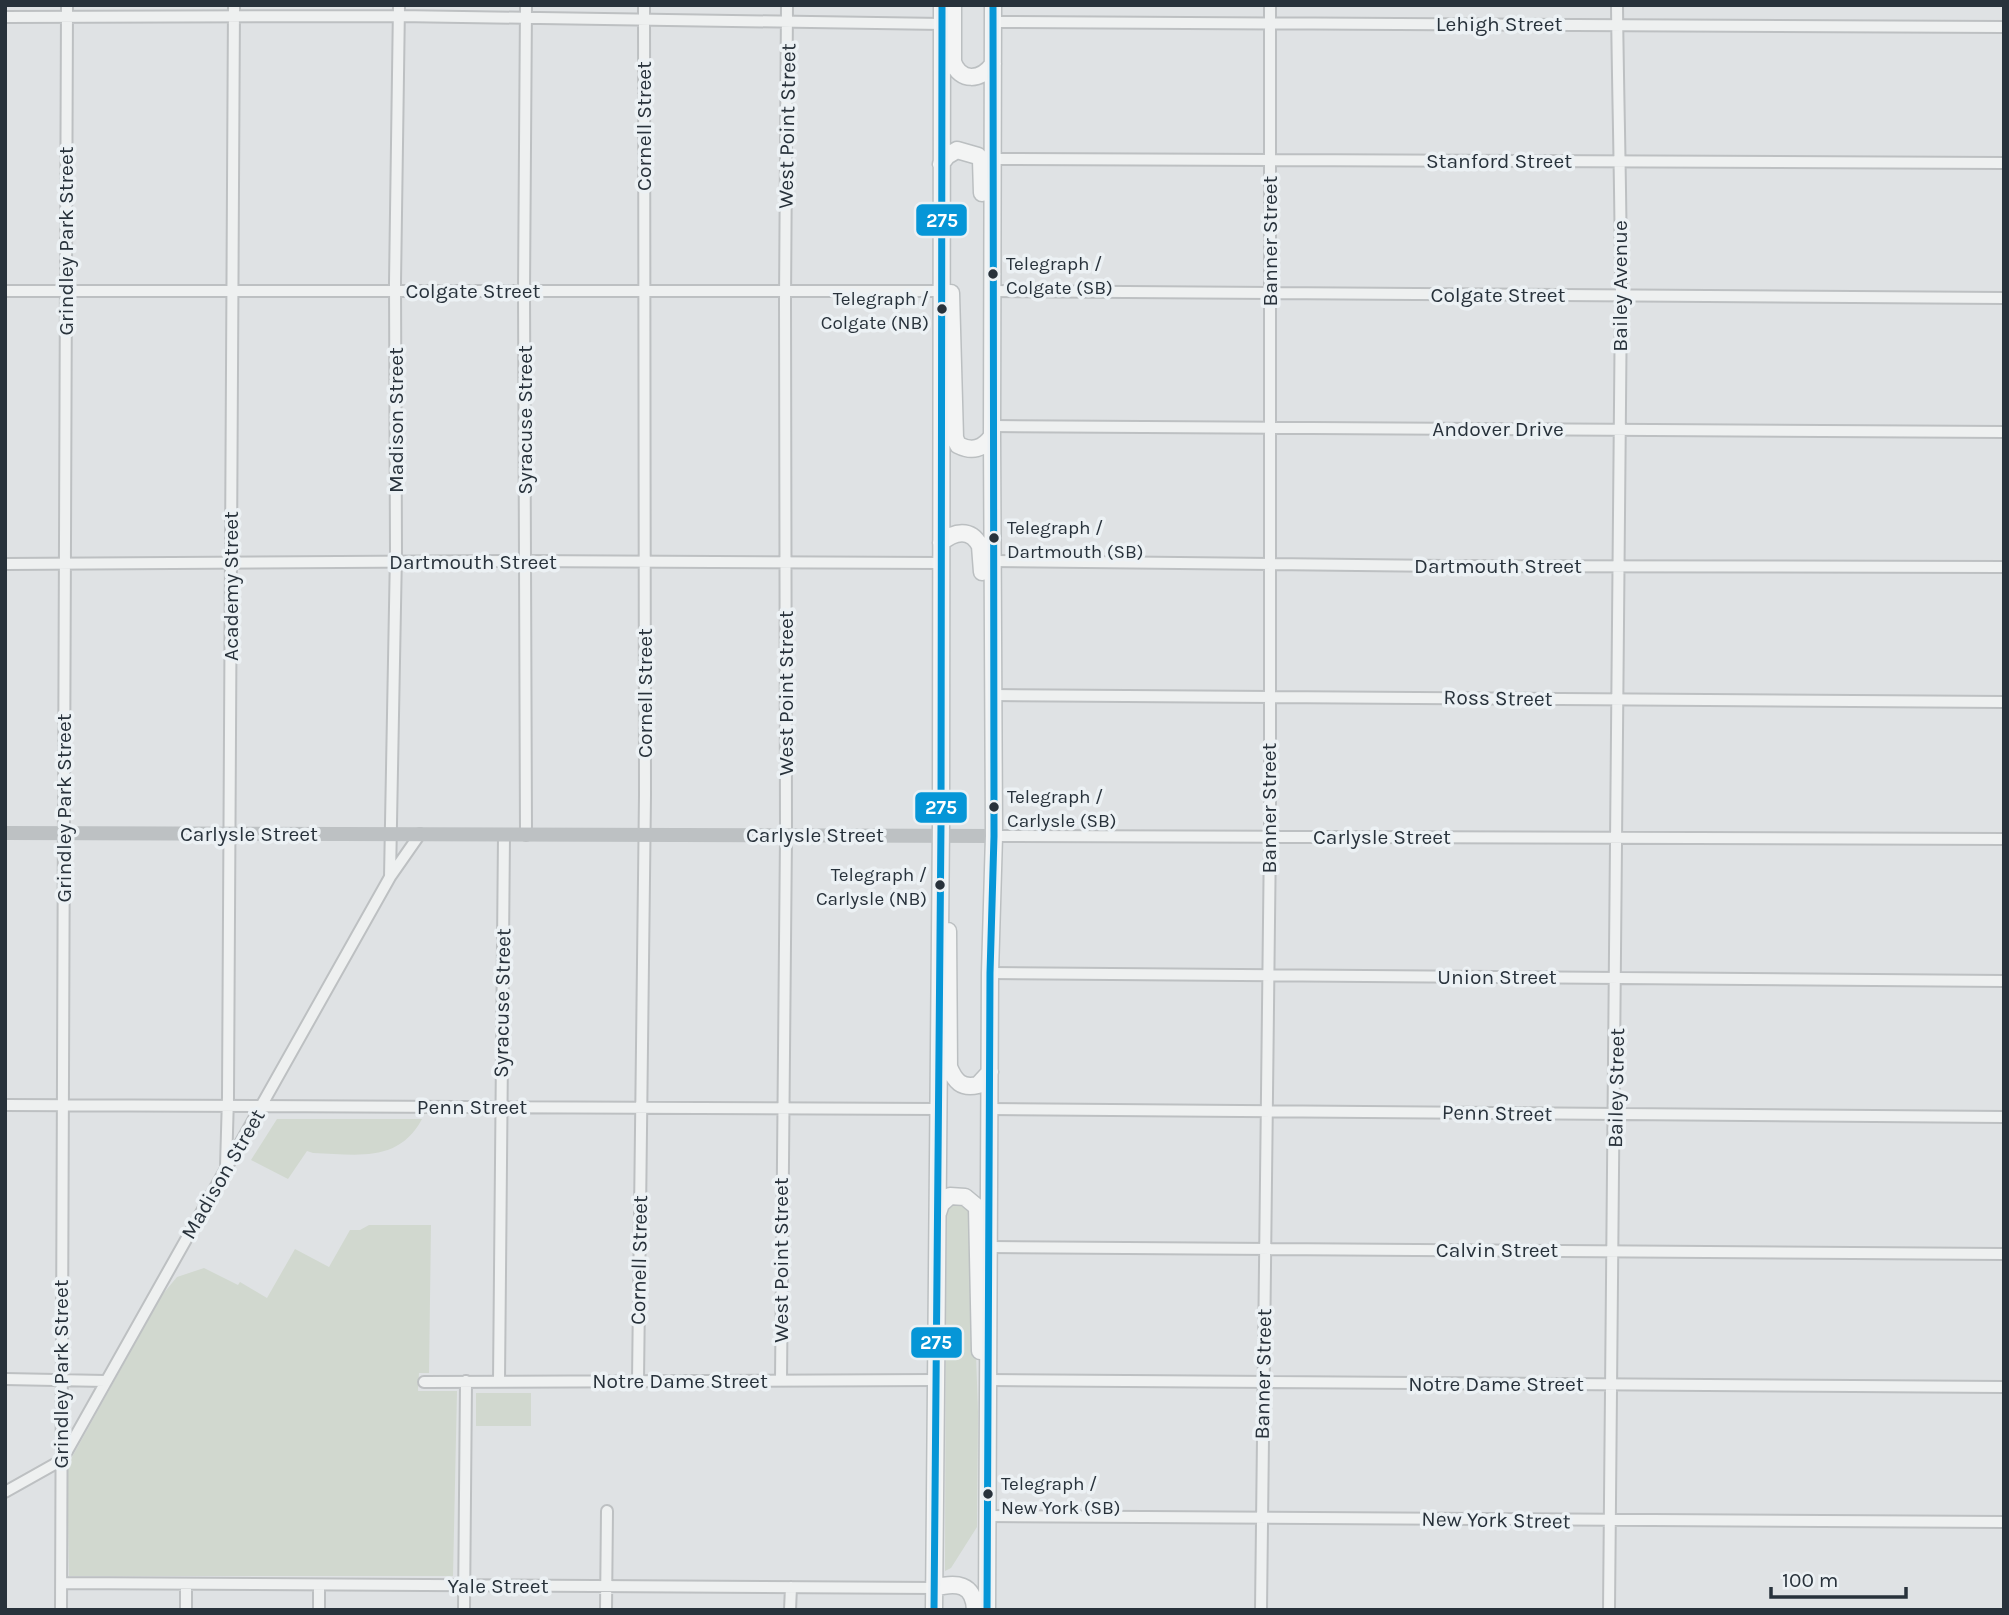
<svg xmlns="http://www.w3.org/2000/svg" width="2009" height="1615" font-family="Karla,sans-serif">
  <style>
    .green { fill: #d1d8cf }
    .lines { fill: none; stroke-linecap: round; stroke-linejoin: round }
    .street-casing { stroke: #bdc0c2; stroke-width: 14 }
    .primary-casing { stroke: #bbbfc1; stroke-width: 19 }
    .street { stroke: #eef0f0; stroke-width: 10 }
    .secondary { stroke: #bdc1c3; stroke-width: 14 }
    .primary { stroke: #f3f4f4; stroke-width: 16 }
    .bus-1-casing { stroke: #ecf1f4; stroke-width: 12 }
    .bus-1 { stroke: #0696d7; stroke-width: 7 }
    .bus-dot { fill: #28323b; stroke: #ecf1f4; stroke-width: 2.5 }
    .labels { text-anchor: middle; stroke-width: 7; stroke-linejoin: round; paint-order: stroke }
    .bus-label { font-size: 19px; fill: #28323b; stroke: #ecf1f4; text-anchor: start }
    .street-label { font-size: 21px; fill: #28323b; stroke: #ecf1f4 }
    .line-badge { stroke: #ecf1f4; stroke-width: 2.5 }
    .badge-label { font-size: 19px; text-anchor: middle; font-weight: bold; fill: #fff }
  </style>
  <rect width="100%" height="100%" fill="#dfe2e4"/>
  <path class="green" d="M277,1119h145c-24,45 -67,35 -109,34l-6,-2 -19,28 -37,-19z
    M955,1204l10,2 6,6 7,200 -1,115 -26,41 -6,3 1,-355 3,-8z
    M369,1225h62l-2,148h-10l-1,18h39l-4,185h-384l-2,-110 95,-171 15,-18 27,-9 34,17 2,-3 27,16 28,-49 34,18 21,-37h10z
    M476,1393h55v33h-55z"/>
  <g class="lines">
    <g class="street-casing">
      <path id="street" d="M5,17l394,-1 543,8
        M993,22l1011,5
        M993,159l1011,4
        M5,291h937
        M992,291l1012,7
        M992,426l1012,6
        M992,561l453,5 559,1
        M5,564l511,-3 425,2
        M992,695l1012,7
        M526,835l-2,-544 2,-286
        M994,836l1010,3
        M390,877l6,-324 -1,-270 4,-278
        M990,973l1014,8
        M5,1105l933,4
        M989,1109l1015,8
        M226,1167l2,-70 6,-1092
        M990,1247l1014,7
        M5,1379l100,2
        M781,1380l5,-545 -1,-533 2,-297
        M989,1380l1015,7
        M499,1381l5,-546
        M638,1381l7,-586 -1,-790
        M424,1382l512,-2
        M5,1492l57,-32 328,-583 30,-43
        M987,1516l1017,6
        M61,1583l873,5
        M61,1610l6,-1605
        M186,1610v-26
        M319,1610v-25
        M464,1610l2,-229
        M606,1610l1,-99
        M790,1610l1,-23
        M1261,1610l9,-774v-831
        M1609,1610c4,-438 11,-876 12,-1315 0,-96 -3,-193 -4,-290"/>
    </g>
    <g class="primary-casing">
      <path id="primary" d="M953,5v57c7,20 28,19 40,2
        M941,164l6,-8 10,-6 21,6 3,4 1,33
        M951,293l4,145 3,7c14,7 25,4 34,-9
        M941,543c13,-12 30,-15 39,3l2,26
        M948,931l1,136c6,14 12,22 29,18l12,-13
        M938,1213l3,-9 9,-8 15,1 12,10 3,144
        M934,1588c22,-6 40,-5 41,22
        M934,1610l7,-786 1,-819
        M987,1610l3,-637 4,-137 -2,-400 1,-431"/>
    </g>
    <use href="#street" class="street"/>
    <path class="secondary" d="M5,833l989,3"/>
    <use href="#primary" class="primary"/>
    <g class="bus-1-casing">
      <path id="bus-1" d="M934,1610l7,-786 1,-819
        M987,1610l3,-637 4,-137 -1,-831"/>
    </g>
    <use href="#bus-1" class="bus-1"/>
  </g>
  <g class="bus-dot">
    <circle cx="993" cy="274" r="6"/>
    <circle cx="942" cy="309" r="6"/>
    <circle cx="994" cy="538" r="6"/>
    <circle cx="994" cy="807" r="6"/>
    <circle cx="940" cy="885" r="6"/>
    <circle cx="988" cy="1494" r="6"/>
  </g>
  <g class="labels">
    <g class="bus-label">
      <text x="1006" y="270">Telegraph /<tspan x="1006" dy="24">Colgate (SB)</tspan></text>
      <text x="929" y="305" text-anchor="end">Telegraph /<tspan x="929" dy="24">Colgate (NB)</tspan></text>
      <text x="1007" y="534">Telegraph /<tspan x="1007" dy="24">Dartmouth (SB)</tspan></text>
      <text x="1007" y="803">Telegraph /<tspan x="1007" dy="24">Carlysle (SB)</tspan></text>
      <text x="927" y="881" text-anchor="end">Telegraph /<tspan x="927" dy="24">Carlysle (NB)</tspan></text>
      <text x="1001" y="1490">Telegraph /<tspan x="1001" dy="24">New York (SB)</tspan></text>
    </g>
    <g class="street-label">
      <text x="1499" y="31">Lehigh Street</text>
      <text transform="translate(644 126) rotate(-90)" y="7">Cornell Street</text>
      <text transform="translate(787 126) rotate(-89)" y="7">West Point Street</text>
      <text x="1499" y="168">Stanford Street</text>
      <text transform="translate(66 241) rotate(-90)" y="7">Grindley Park Street</text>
      <text transform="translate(1270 241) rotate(-90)" y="7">Banner Street</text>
      <text transform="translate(1620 286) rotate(-90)" y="7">Bailey Avenue</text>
      <text x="473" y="298">Colgate Street</text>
      <text x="1498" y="302">Colgate Street</text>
      <text transform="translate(396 420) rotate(-90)" y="7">Madison Street</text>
      <text transform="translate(525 420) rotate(-90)" y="7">Syracuse Street</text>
      <text x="1498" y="436">Andover Drive</text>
      <text x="473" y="569">Dartmouth Street</text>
      <text x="1498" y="573">Dartmouth Street</text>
      <text transform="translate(231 586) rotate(-90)" y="7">Academy Street</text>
      <text transform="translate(645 693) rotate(-90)" y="7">Cornell Street</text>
      <text transform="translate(786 693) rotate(-90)" y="7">West Point Street</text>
      <text transform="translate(1498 698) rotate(1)" y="7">Ross Street</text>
      <text transform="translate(64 808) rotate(-90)" y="7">Grindley Park Street</text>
      <text transform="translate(1269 808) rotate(-90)" y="7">Banner Street</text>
      <text x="249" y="841">Carlysle Street</text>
      <text x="815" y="842">Carlysle Street</text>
      <text x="1382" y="844">Carlysle Street</text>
      <text x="1497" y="984">Union Street</text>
      <text transform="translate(502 1003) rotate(-89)" y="7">Syracuse Street</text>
      <text transform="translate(1616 1088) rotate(-89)" y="7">Bailey Street</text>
      <text x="472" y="1114">Penn Street</text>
      <text transform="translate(1497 1113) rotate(1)" y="7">Penn Street</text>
      <text transform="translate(223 1174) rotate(-60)" y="7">Madison Street</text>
      <text x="1497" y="1257">Calvin Street</text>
      <text transform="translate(639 1260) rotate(-89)" y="7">Cornell Street</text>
      <text transform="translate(781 1260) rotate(-90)" y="7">West Point Street</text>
      <text transform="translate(61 1374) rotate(-90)" y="7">Grindley Park Street</text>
      <text transform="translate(1263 1374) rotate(-89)" y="7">Banner Street</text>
      <text x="680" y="1388">Notre Dame Street</text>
      <text x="1496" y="1391">Notre Dame Street</text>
      <text transform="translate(1496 1520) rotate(1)" y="7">New York Street</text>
      <text x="498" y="1593">Yale Street</text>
    </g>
  </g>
  <g class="line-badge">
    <rect x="915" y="203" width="53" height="34" rx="7" fill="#0696d7"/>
    <rect x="914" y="791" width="54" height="33" rx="7" fill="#0696d7"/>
    <rect x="910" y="1326" width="53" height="33" rx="7" fill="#0696d7"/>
  </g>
  <g class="badge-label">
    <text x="942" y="227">275</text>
    <text x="941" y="814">275</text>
    <text x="936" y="1349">275</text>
  </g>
  <rect width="2009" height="1615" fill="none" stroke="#28323b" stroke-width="14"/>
  <path d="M1771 1587v10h135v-10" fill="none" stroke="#28323b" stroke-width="3.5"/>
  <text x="1782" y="1587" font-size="21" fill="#28323b" stroke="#ecf1f4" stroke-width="5" paint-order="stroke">100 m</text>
</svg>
